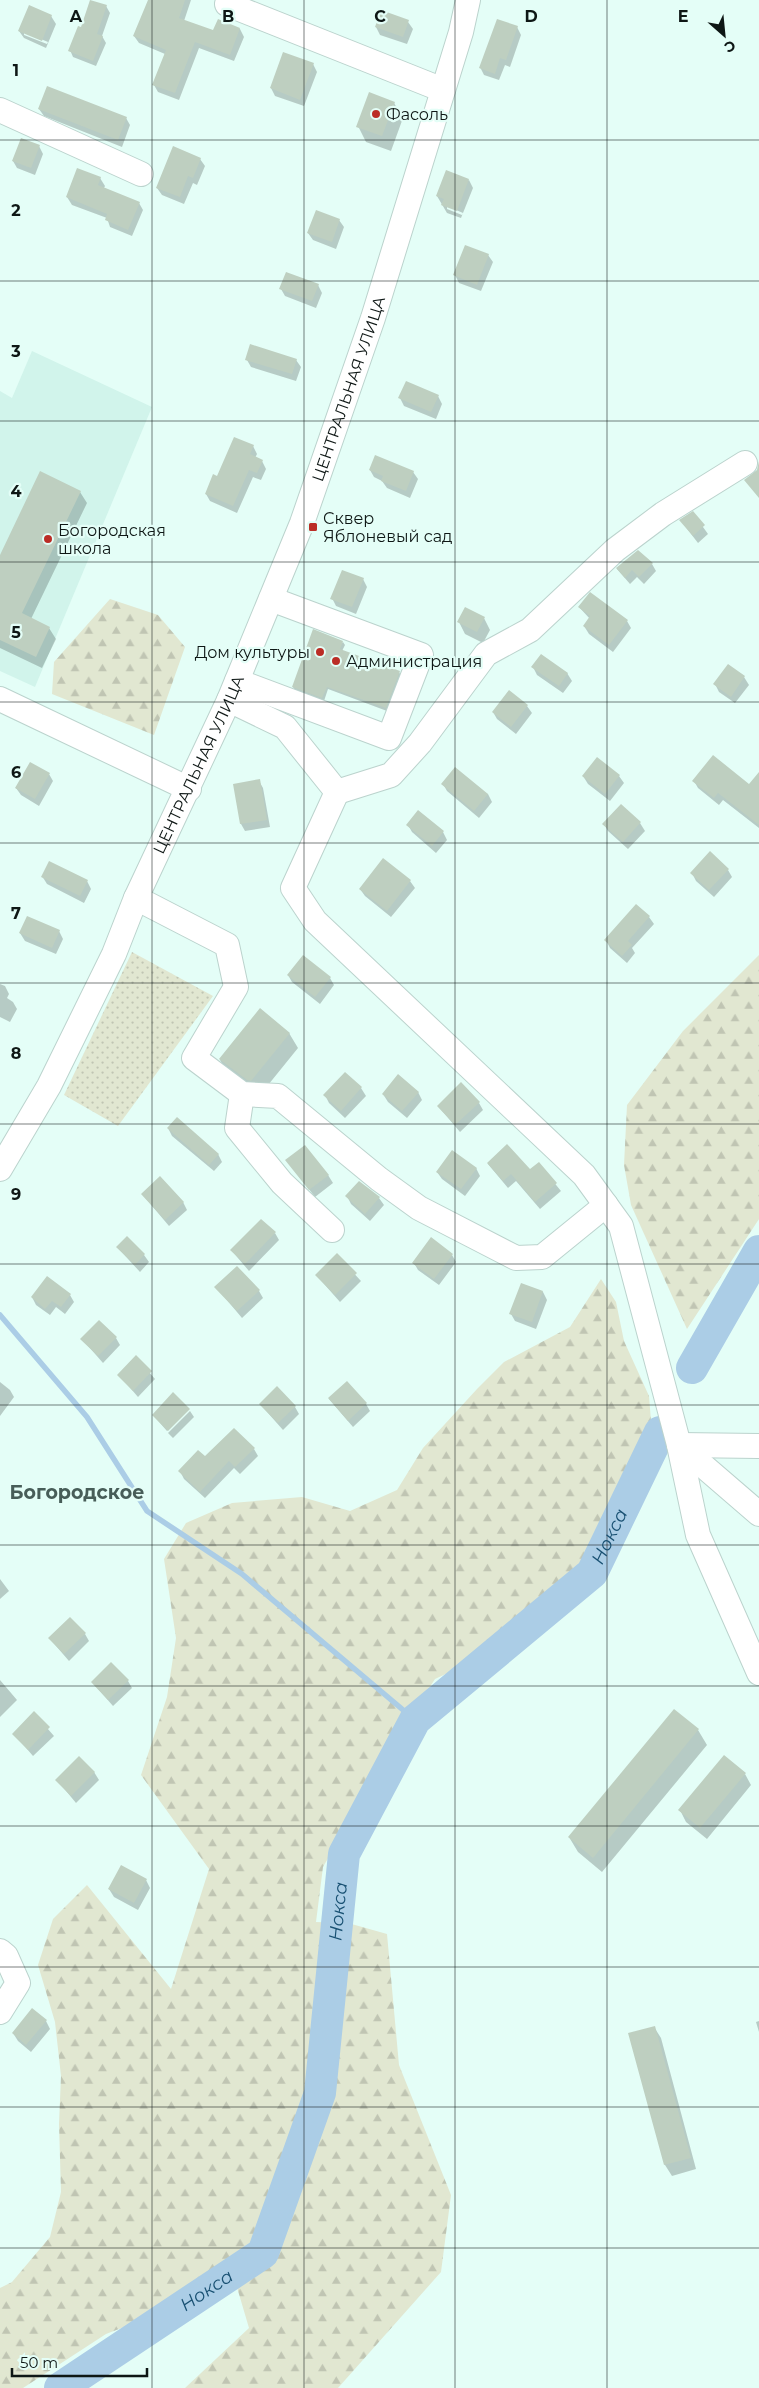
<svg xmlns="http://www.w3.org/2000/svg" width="759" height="2388" font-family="Montserrat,sans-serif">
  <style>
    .built { fill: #d1f4eb }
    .forest { fill: url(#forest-firs) }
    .park { fill: url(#park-dots) }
    .shadow { fill: #0003; fill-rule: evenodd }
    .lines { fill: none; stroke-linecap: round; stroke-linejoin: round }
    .stream { stroke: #abcde6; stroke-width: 5.5 }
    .river { stroke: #abcde6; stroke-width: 32 }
    .building { fill: #becfc0 }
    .minor-casing { stroke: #bbd3cd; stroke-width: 26 }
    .minor { stroke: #fff; stroke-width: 24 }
    .grid { fill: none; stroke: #0e1715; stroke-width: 1; stroke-opacity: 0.55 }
    .poi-dot { fill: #bb2d26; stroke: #e4fef7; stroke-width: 2 }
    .labels { text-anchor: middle; stroke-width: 4.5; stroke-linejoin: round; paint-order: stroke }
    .poi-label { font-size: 16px; fill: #0e1715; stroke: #e4fef7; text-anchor: start }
    .street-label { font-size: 16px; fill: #0e1715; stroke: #e4fef7 }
    .water-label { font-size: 18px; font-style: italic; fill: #195173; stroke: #e4fef7 }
    .quarter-label { font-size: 19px; font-weight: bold; fill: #475d58; stroke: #e4fef7 }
    .grid-label { font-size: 16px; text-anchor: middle; font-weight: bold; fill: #0e1715; stroke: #e4fef7; stroke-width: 4.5; stroke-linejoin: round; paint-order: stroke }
  </style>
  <defs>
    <pattern id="forest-firs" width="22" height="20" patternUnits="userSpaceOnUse" patternTransform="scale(1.25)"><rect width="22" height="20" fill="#e1e7d1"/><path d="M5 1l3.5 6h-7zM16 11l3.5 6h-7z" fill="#c0c5b3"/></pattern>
    <pattern id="park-dots" width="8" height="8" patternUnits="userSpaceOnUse" patternTransform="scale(1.25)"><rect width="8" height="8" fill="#e1e7d1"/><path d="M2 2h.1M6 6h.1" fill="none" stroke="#c0c5b3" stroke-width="1.8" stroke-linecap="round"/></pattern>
  </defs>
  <rect width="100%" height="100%" fill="#e4fef7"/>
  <path class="built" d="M32,351l120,56 -117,280 -35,-16v-280l12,7z"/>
  <path class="forest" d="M110,599l48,16 27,32 -31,88 -102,-41 2,-32z
    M759,955v264l-72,110 -56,-124 -7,-40 3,-60 56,-74z
    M601,1279l15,23 8,39 25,55 2,25 -16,29 -50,108 -45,45 -75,62 -30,14 -34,52 -78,136 -7,55 32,1 39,11 12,131 52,130 -10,77 -103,116h-153l64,-60 -13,-44 -130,50 -83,54h-23v-100l12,-6 38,-45 11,-45 -2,-68 2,-48 -6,-54 -17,-57 15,-46 34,-34 84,104 38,-120 -68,-94 26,-78 9,-59 -12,-79 22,-36 46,-20 70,-6 48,14 47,-21 26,-42 54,-59 27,-27 66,-35z"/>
  <path class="park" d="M132,952l81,44 -95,130 -54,-31z"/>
  <path class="shadow" d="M150,0h41l-7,21 30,11 4,-11 22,8 4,8 -10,24 -35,-13 -20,52 -21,-8 -4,-7 11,-31 -26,-11 -5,-7z
    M106,6l4,7 -8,23 4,7 -10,23 -23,-9 -3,-7 12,-21z
    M51,16l5,8 -10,24 -22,-10 -5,-7zM24,32l24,10 -1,2 -23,-9z
    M408,22l5,7 -6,15 -27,-9 -4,-8z
    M517,27l4,8 -11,32 -5,-2 -6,15 -15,-5 -4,-8z
    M313,64l4,8 -13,34 -29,-10 -4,-8z
    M394,103l9,15 -12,33 -25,-9 -8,-16z
    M39,109l87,9 4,7 -8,22 -78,-31z
    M39,146l4,8 -8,21 -18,-7 -4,-7z
    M200,159l5,7 -8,19 -4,-2 -9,21 -22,-9 -5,-7z
    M100,178l5,8 -1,2 35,15 4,7 -11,26 -22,-9 -3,-9 -35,-13 -5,-8z
    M469,180l4,8 -12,30 -14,-5 -10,-17zM447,206l16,7 -1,2 -15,-6z
    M339,220l5,7 -8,22 -23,-9 -5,-7z
    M488,255l5,7 -12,29 -22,-8 -4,-8z
    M318,285l4,8 -6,15 -31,-12 -4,-7z
    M247,360h49l5,7 -5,14 -45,-14z
    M438,396l4,8 -6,15 -32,-13 -4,-8z
    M253,446l4,8 -2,4 7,3 4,8 -5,11 -8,-3 -16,36 -27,-12 -4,-7 12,-17z
    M370,470l43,2 5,7 -8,19 -23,-10 -5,-7 -8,-4z
    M80,492l7,11 -56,116 18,9 7,11 -14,29 -42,-20v-90z
    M693,513l15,21 -10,9 -17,-22z
    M652,564l4,7 -12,13 -7,-7 -7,7 -13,-15z
    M363,579l4,8 -11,27 -20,-8 -4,-8z
    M579,607l48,14 4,7 -18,24 -24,-18 -5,-8 6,-7z
    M484,618l6,12 -7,13 -18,-9 -6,-12z
    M343,642l2,3 -3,6 57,21 2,4 -14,35 -59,-22 -4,12 -29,-11 -2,-3z
    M728,666l16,11 5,8 -14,18 -16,-11 -4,-8z
    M533,667l34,6 5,8 -9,12 -26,-18z
    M509,691l18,15 5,7 -16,21 -19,-15 -4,-7z
    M49,774l4,7 -14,25 -18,-11 -5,-7z
    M583,776h36l5,7 -14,18 -22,-17z
    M259,781l4,7 7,39 -25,4 -4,-7 -7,-39z
    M694,781l65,7v40l-36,-28 -4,5 -21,-17z
    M443,784l45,10 4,8 -13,16 -32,-27z
    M621,805l19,18 5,8 -17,18 -20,-18 -4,-7z
    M418,812l25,20 4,8 -11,13 -24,-21 -4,-7z
    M728,870l4,7 -18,20 -18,-16 -4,-8z
    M42,876l45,5 4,8 -7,14 -37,-19z
    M410,881l5,7 -24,29 -26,-21 -5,-7z
    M636,906l13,11 5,7 -22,24 3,5 -8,10 -17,-15 -4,-8z
    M59,931l4,8 -7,15 -31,-13 -5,-8z
    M288,975l42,3 4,7 -14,19 -28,-22z
    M0,984l5,2 4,8 -2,4 6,4 4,7 -7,13 -10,-5z
    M289,1033l9,15 -38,47 -31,-20 -9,-15z
    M345,1073l16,15 5,8 -21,22 -16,-15 -4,-8z
    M418,1092l4,8 -15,18 -19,-16 -5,-8z
    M479,1103l4,7 -23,22 -22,-26z
    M168,1128l50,26 4,8 -8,9 -42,-35z
    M287,1161l41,14 5,8 -18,14z
    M488,1164l42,7 9,-7 22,27 -21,18 -24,-28 -8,7z
    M476,1168l4,8 -15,20 -23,-17 -5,-7z
    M359,1182l20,16 5,7 -14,16 -19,-17 -4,-8z
    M142,1194l41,8 4,8 -18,16z
    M275,1233l4,7 -30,31 -17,-20z
    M127,1238l17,17 5,7 -9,10 -23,-25z
    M337,1255l24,26 -21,21 -23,-26z
    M452,1255l4,7 -17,23 -21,-15 -4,-7z
    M522,1284l21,8 4,8 -11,29 -21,-8 -4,-7z
    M216,1287l43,4 4,7 -21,20z
    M70,1295l4,7 -9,12 -9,-7 -6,8 -14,-10 -4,-8z
    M116,1338l4,7 -17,18 -21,-24z
    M136,1357l19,22 -17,18 -19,-22z
    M0,1382l10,8 4,7 -14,19z
    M329,1399l37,5 4,7 -17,16z
    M260,1404l35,3 4,7 -16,16z
    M188,1409l-21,22 -14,-16z
    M190,1411l4,6 -21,21 -5,-5z
    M254,1449l4,7 -18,18 -6,-6 -29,30 -21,-19 -4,-8 25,-13z
    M0,1579l9,12 -9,8z
    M85,1634l4,7 -20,20 -19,-22z
    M0,1680l17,20 -17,17z
    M128,1681l4,7 -19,18 -21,-24z
    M675,1711l23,19 9,15 -105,127 -24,-20 -9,-15z
    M34,1713l20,23 -21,20 -19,-22z
    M94,1772l5,8 -23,23 -19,-23z
    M745,1774l6,11 -44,54 -21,-17 -6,-12z
    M146,1880l4,8 -12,22 -24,-13 -5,-8z
    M32,2010l14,11 4,8 -19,23 -13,-11 -5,-8z
    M759,2021v11l-3,-10z
    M654,2027l7,11 35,131 -24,7 -7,-11 -36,-131z"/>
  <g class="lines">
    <path class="stream" d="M0,1315l87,102 60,94 95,63 173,146"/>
    <g class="river">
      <path d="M692,1368l67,-117"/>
      <path id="s1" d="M60,2388l203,-135 57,-160 24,-239 71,-134 177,-147 68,-141"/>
    </g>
  </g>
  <path class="building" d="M90,0l17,5 -10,29 6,2 -10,25 -25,-10 10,-25 3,1z
    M148,0h37l-6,18 34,12 5,-11 22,9 -10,27 -35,-13 -20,51 -23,-8 14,-35 -33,-14z
    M29,5l23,10 -10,26 -24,-10z
    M381,10l28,10 -6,17 -28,-10z
    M497,19l21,7 -12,34 -6,-2 -5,16 -16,-6z
    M283,52l31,11 -14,37 -30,-12z
    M47,86l80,31 -9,23 -80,-31z
    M369,92l26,10 -13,34 -26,-9z
    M21,138l19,7 -9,23 -19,-7z
    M173,146l28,12 -8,20 -5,-2 -8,21 -24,-9z
    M77,168l24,9 -3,8 42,17 -12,28 -23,-10 2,-6 -41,-17z
    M446,170l23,9 -12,32 -16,-6 3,-6 -8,-3z
    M316,210l24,9 -8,23 -25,-9z
    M465,245l24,9 -12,31 -24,-10z
    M286,272l33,12 -7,17 -33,-12z
    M250,344l47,15 -5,15 -47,-14z
    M406,381l33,14 -8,17 -33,-14z
    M234,437l20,8 -4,9 13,6 -6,13 -8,-3 -16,36 -28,-12 8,-20 4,2z
    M375,455l39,16 -8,20 -25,-10 2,-5 -14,-6z
    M759,461v37l-15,-18 13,-10z
    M40,471l41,20 -59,122 28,14 -14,30 -36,-17v-85z
    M693,511l12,14 -12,11 -14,-16z
    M638,550l15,13 -14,14 -7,-7 -7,8 -9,-10z
    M342,570l22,8 -12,29 -22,-8z
    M590,592l38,28 -19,25 -26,-19 7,-10 -12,-9z
    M465,607l20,10 -8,15 -20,-10z
    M313,629l30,12 -3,8 60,22 -14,37 -59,-21 -5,11 -30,-11z
    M541,654l27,19 -9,13 -28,-19z
    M728,664l17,12 -14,21 -18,-13z
    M509,690l19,15 -17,22 -19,-15z
    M713,755l36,29 10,-12v53l-41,-32 -4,5 -22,-17z
    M597,757l23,18 -15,19 -23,-18z
    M30,762l20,11 -15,26 -20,-11z
    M455,767l33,27 -14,17 -33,-27z
    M260,779l7,41 -27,4 -7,-40z
    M621,804l20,18 -18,20 -21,-18z
    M418,810l26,21 -12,15 -26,-21z
    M710,851l19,18 -20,21 -19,-17z
    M383,858l28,22 -24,31 -28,-22z
    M49,861l39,19 -8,16 -39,-19z
    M636,904l14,12 -22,25 4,4 -10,11 -18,-16z
    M27,916l33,14 -8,18 -33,-15z
    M303,955l28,22 -16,20 -28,-22z
    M260,1008l30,25 -39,48 -4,-1 -28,-21z
    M345,1072l17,15 -21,24 -18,-16z
    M398,1074l21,18 -17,19 -20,-17z
    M461,1082l19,20 -25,23 -18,-19z
    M177,1117l42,37 -10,11 -42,-37z
    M507,1144l23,25 9,-7 18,21 -22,19 -24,-28 -8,7 -16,-18z
    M305,1145l24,30 -20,15 -24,-30z
    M452,1150l25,18 -16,21 -25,-17z
    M160,1176l24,26 -19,18 -24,-26z
    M359,1181l21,16 -15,17 -20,-18z
    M261,1219l15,13 -31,32 -15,-14z
    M127,1236l18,18 -10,11 -19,-18z
    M431,1237l22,17 -19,25 -22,-16z
    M337,1253l20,20 -22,22 -20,-20z
    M237,1266l23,24 -23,21 -23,-24z
    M47,1276l24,18 -10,13 -9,-6 -7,8 -14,-12z
    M521,1283l22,8 -11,31 -23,-8z
    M99,1320l18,17 -19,19 -18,-17z
    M136,1355l16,16 -19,20 -16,-16z
    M347,1381l20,22 -19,18 -20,-23z
    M277,1386l19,20 -18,17 -19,-19z
    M173,1392l17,17 -22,22 -16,-16z
    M234,1428l21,20 -20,19 -6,-6 -29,31 -22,-21 20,-21 7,6z
    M70,1617l16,16 -22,21 -16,-16z
    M111,1662l18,18 -21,20 -17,-18z
    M674,1709l25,20 -106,129 -25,-21z
    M34,1711l16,16 -22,23 -16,-16z
    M724,1755l22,18 -46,55 -22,-18z
    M79,1756l16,16 -24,24 -16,-16z
    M121,1865l26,14 -13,24 -26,-14z
    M32,2008l15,12 -21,25 -14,-12z
    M655,2026l36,132 -27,7 -36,-132z"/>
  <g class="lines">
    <g class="minor-casing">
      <g id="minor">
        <path d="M227,4l216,86"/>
        <path d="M0,110l141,64"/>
        <path d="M237,681l152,57 32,-83 -150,-56"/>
        <path d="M0,699l189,90"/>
        <path d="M229,700l56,27 52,65 -44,96 22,33 269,254 37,51 58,219 80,69"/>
        <path d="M337,792l54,-17 29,-32 66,-89 44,-24 85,-80 48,-36 82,-51"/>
        <path d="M136,898l91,47 9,42 -42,71 48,36 36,2 101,83 40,29 97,50 26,-1 64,-52"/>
        <path d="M242,1094l-5,34 45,55 50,47"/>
        <path id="s2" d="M0,1169l49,-83 65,-132 22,-56 93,-198 73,-177 71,-205 88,-286 7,-32"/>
        <path d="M759,1446l-80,-1 19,90 61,138"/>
        <path d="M0,1951l6,5 12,27 -18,29"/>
      </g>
    </g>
    <use href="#minor" class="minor"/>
  </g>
  <path class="grid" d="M152,0v2388M304,0v2388M455,0v2388M607,0v2388M0,140h759M0,281h759M0,421h759M0,562h759M0,702h759M0,843h759M0,983h759M0,1124h759M0,1264h759M0,1405h759M0,1545h759M0,1686h759M0,1826h759M0,1967h759M0,2107h759M0,2248h759"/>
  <g class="poi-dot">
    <circle cx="376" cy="114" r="5"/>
    <rect x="308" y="522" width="10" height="10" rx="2.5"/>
    <circle cx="48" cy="539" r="5"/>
    <circle cx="320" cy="652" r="5"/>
    <circle cx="336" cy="661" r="5"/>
  </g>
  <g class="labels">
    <g class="poi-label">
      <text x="386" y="120">Фасоль</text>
      <text x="323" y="524">Сквер<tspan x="323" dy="18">Яблоневый сад</tspan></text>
      <text x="58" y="536">Богородская<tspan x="58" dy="18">школа</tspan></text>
      <text x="310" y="658" text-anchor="end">Дом культуры</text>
      <text x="346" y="667">Администрация</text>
    </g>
    <g class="street-label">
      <text dy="6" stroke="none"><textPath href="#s2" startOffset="856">ЦЕНТРАЛЬНАЯ УЛИЦА</textPath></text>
      <text dy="6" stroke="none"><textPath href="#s2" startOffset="451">ЦЕНТРАЛЬНАЯ УЛИЦА</textPath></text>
    </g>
    <g class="water-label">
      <text dy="6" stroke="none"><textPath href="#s1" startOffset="1076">Нокса</textPath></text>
      <text dy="6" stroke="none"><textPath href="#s1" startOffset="596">Нокса</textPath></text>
      <text dy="6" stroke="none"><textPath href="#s1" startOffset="176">Нокса</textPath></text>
    </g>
    <g class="quarter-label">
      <text x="77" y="1499">Богородское</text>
    </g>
  </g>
  <g class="grid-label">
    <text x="76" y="22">A</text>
    <text x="228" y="22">B</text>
    <text x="380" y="22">C</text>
    <text x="531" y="22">D</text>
    <text x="683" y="22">E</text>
    <text x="16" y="76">1</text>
    <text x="16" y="216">2</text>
    <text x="16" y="357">3</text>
    <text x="16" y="497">4</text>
    <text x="16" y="638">5</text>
    <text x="16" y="778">6</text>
    <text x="16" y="919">7</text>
    <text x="16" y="1059">8</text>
    <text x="16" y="1200">9</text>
  </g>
  <g transform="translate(724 35) rotate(153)" stroke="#e4fef7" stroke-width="4" paint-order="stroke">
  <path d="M0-4L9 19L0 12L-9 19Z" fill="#0e1715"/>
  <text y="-8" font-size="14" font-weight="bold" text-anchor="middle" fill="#0e1715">С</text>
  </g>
  <path d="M12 2368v8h135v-8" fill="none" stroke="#0e1715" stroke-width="2.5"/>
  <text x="20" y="2368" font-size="15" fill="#0e1715" stroke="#e4fef7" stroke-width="4" paint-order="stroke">50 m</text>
</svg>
